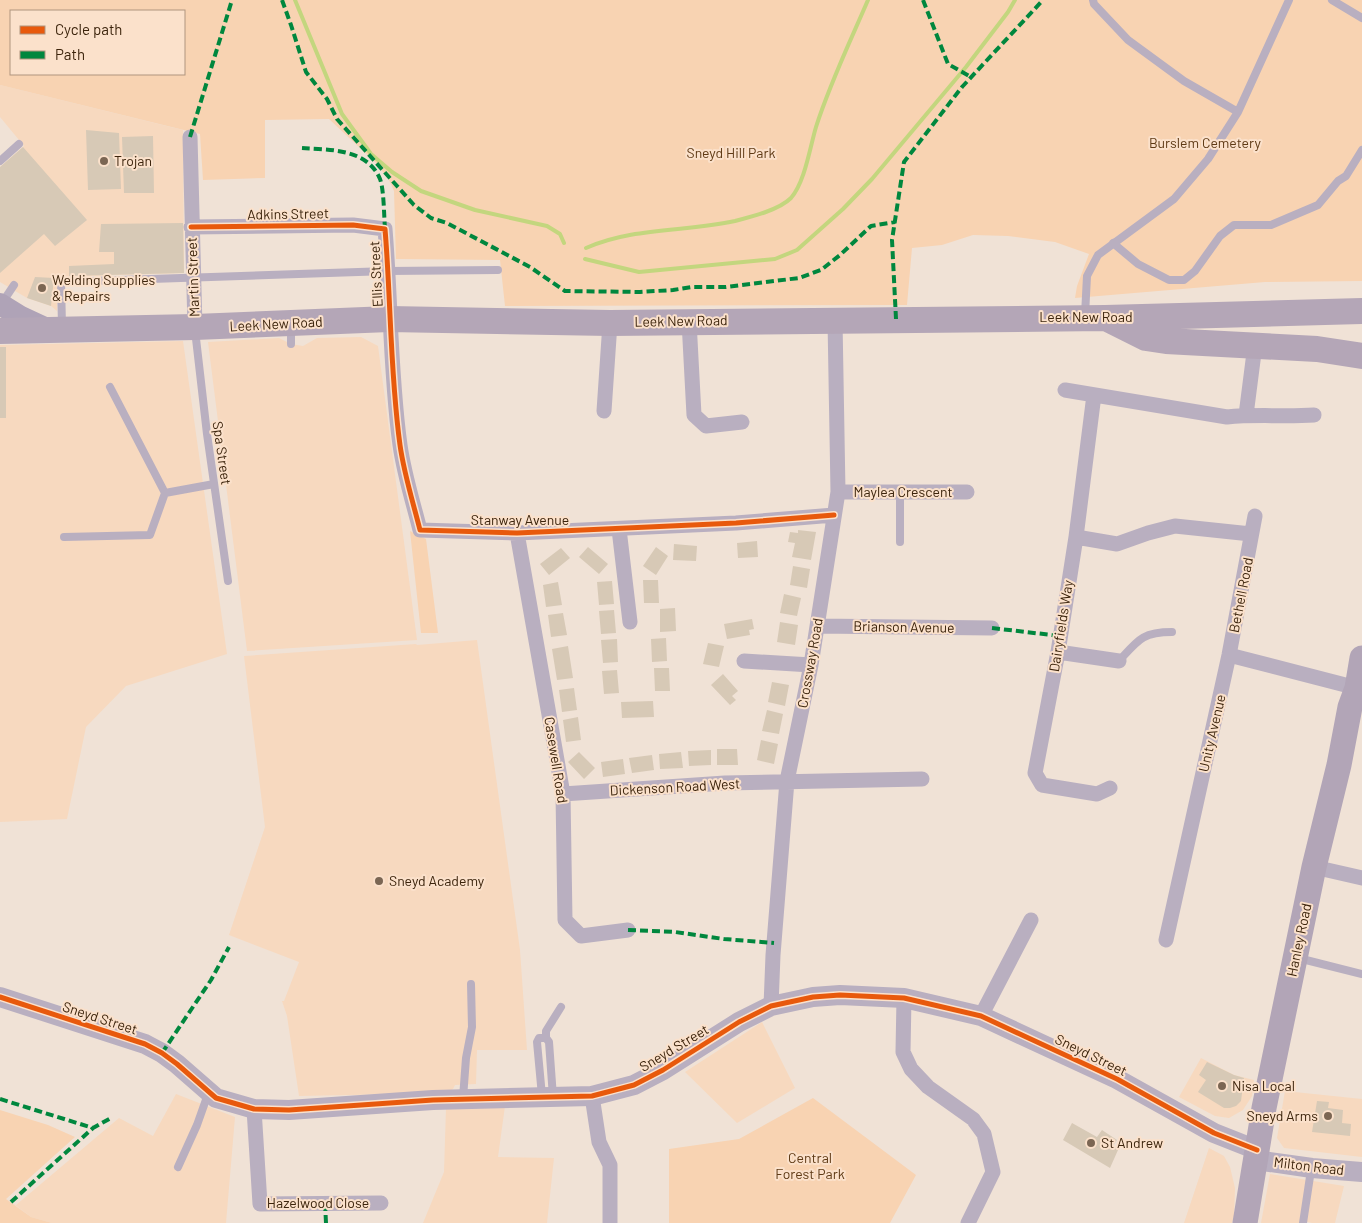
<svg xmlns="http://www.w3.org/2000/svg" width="1362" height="1223" font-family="Barlow,sans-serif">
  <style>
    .built { fill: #f7d9bf }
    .green { fill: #f8d3b2; fill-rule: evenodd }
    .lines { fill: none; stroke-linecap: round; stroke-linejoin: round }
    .stream { stroke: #c3d67e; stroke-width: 4 }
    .building { fill: #d7c9b6 }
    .service { stroke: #b9afc0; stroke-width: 8 }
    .minor { stroke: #b9afc0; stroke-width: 15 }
    .tertiary { stroke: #b9afc0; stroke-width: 20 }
    .secondary { stroke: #afa3b7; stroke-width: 22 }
    .primary { stroke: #b2a5b7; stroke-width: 25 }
    .trunk { stroke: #b4a6b7; stroke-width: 26 }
    .quiet { stroke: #00873e; stroke-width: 4; stroke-dasharray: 8 4; stroke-linecap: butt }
    .cycleway-casing { stroke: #fbe1cb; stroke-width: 8 }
    .cycleway { stroke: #e8590c; stroke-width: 5 }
    .poi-dot { fill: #7b6653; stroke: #fbe1cb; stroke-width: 2 }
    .labels { text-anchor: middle; stroke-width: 4; stroke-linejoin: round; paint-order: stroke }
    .park-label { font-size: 14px; fill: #5f3a15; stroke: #fbe1cb }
    .poi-label { font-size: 14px; fill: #3c240c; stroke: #fbe1cb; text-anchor: start }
    .street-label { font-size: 14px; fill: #3c240c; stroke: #fbe1cb }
  </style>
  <rect width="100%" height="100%" fill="#f0e2d6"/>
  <path class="built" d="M0,85l183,45 1,143 -126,4 -1,34 -6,-5 -24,-8 -27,-16v-115l24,-21 -24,-29z
    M361,337l17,9 39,294 -170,11 -39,-309 71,-4 12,6 12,2 14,-8z
    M183,341l44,313 -101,32 -40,41 -19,92 -67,3v-477z
    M477,640l43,310 7,100h-50l-1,34 -21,1 -2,4 -6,4 -148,3 -12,-80 -5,-15h2l15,-39 -70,-27 36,-108 -21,-171 172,-12 1,1z
    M762,1022l33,66 -58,35 -52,-51z
    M1201,1058l33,17 20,5 -2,16 -9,14 -14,8 -14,-2 -36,-19z
    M1285,1091l77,8v58l-78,-9 -7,-10z
    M176,1094l59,23 -9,106h-174l-21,-6 -20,-15 5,3 103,-87 34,18z
    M505,1106l-7,51 56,1 -7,65h-124l21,-51 2,-64z
    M1209,1148l15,8 6,11 5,21 -1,28 -2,7h-48z
    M1270,1174l74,12 -9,37h-23l-8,-2 -1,2h-42z"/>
  <path class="green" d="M0,0h1362v281l-97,1 -190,16 2,-12 12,-32 -34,-12 -47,-6 -35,-1 -31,10 -30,3 -5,57 -402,1 -5,-46 -104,-1 -2,-68 -5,-11 -13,-17 -47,-44 -64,1v58l-62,2 -3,-46 -200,-49zM11,11h173v63h-173z
    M410,531l16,8 12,94h-17z
    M813,1098l103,77 -26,48h-221v-74l70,-10z
    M0,1110l48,15 27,12 -69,62 25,18 21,6h-52z"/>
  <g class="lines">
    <path class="stream" d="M295,0l47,114 29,40 21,18 29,19 54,19 72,16 13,8 4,9
      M586,248c47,-21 100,-16 149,-27 16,-4 44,-11 56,-23 14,-16 19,-51 25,-71 14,-44 34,-85 52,-127
      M585,259l54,13 136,-13 22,-9 46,-41 29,-30 94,-112 42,-55 7,-12"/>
  </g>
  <path class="building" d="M86,130l33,3 2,56 -33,1z
    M153,136l1,57h-30l-2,-56z
    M23,147l64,73 -32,26 -11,-12 -44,39v-106z
    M183,223l1,50 -115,3v-10l45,-2v-12h-15l2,-28z
    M35,277l19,1 -3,28 -24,-8z
    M0,347h6v71h-6z
    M798,530l18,2 -5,28 -19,-3 3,-14 -7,-1 2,-10 8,1z
    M757,541l1,16 -20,1 -1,-15z
    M674,544l23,2 -1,15 -23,-1z
    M588,547l20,17 -9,10 -20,-17z
    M656,547l12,9 -12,19 -13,-9z
    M561,548l9,10 -21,17 -9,-11z
    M793,566l17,3 -3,19 -17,-3z
    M643,580h15l1,23h-15z
    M612,581l2,23 -15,1 -2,-23z
    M558,582l4,23 -16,2 -3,-22z
    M784,594l17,4 -4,18 -17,-3z
    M675,608l1,23 -16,1v-23z
    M614,610l2,23 -15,1 -2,-23z
    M563,613l4,22 -16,2 -3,-22z
    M752,619l2,10 -5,1 1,5 -23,4 -3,-15z
    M780,622l18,3 -3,20 -18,-3z
    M666,638l1,23 -15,1 -1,-23z
    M617,639l1,23 -15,1 -2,-23z
    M708,643l16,3 -5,21 -16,-3z
    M568,646l5,32 -16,2 -5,-31z
    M654,668h15l1,23h-15z
    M617,670l2,23 -15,1 -2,-23z
    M723,674l15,17 -6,5 4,4 -6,5 -19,-20z
    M772,682l17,3 -4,21 -17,-4z
    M574,688l3,22 -15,2 -3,-22z
    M653,701l1,16 -32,1 -1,-16z
    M767,710l16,4 -4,20 -17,-3z
    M578,717l3,23 -15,2 -3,-22z
    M761,740l17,4 -4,20 -17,-4z
    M717,749h20l1,16h-21z
    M711,750v15l-22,1 -1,-15z
    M579,752l16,16 -11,11 -16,-17z
    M681,752l2,16 -23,1 -1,-15z
    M652,755l2,15 -22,3 -3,-15z
    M623,759l2,15 -22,3 -2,-15z
    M1207,1062l27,13 10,3 -3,23 -5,5 -6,2h-6l-26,-16 8,-12 -7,-5z
    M1317,1101l12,1 -1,6 15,2 -1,13 9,1 -1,12 -38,-4z
    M1072,1123l25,14 5,-7 15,10 -4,6 5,4 -8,18 -47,-28z"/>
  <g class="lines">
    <path class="service" d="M1332,0l30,18
      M1238,112l51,-112
      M0,161l19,-17
      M1113,243l25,21 31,16h15l11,-9 25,-35 14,-11h37l47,-20 20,-24 8,-5 16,-26
      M2,303l12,-18
      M1085,315l2,-39 11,-21 76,-56 34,-40 30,-47 -54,-31 -56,-41 -34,-36 -1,-4
      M62,326l-1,-44 327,-11 110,-1
      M291,326v18
      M195,330l12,104 21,147
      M110,387l55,106 49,-9
      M900,492v50
      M64,537l86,-2 15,-42
      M1119,661c19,-21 23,-29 53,-29
      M1298,958l64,16
      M546,1038v-7l15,-24
      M542,1096l-5,-54 2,-4h7l3,4 4,55
      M463,1098l3,-40 6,-31 -1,-43
      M178,1167l19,-42 11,-31
      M1303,1223l8,-53"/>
    <path class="minor" d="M190,137l5,190
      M191,227l162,-2 32,4c6,72 5,144 15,216 4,29 13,57 20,85l97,3 219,-10 98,-8
      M689,321l5,94 12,11 36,-4
      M1065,390l162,27c29,-3 58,0 87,-2
      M1094,395l-18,142 -18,115 -23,121 7,12 55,9 13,-6
      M604,411l6,-88
      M1246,415l9,-70
      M838,492h129
      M619,529l11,93
      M517,533l46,261 2,126 16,16 47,-6
      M1076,537l41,7 31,-11 27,-7 76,8
      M817,626l175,2
      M1058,652l61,9
      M1229,655l128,33
      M744,661l67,4
      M563,794l162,-11 197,-4
      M1314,867l48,11
      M1166,940l63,-285 26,-139
      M904,998l-1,54 8,17 17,18 45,32 11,15 9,38 -25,51
      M771,1006l2,-51 14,-174 24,-116 27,-173 -3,-172
      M981,1016l50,-96
      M592,1096l7,46 11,23v58
      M254,1109l6,95 121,-1"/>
    <path class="tertiary" d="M0,997l145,47 17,9 15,11 39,34 38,11 35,1 144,-10 159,-4 42,-11 29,-15 76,-48 32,-16 42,-9 27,-2 64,3 77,18 136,63 97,54 43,17
      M1256,1160l56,8 50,4"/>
    <path class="secondary" d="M0,304l21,13 28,13"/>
    <path class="primary" d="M1245,1223l19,-115 50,-241 25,-102 11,-58 7,-19 5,-30"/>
    <path class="trunk" d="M1108,319l38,19 20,3 151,8 45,7
      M0,331l195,-4 194,-8 221,4 495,-5 257,-7"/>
    <path class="quiet" d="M282,0l9,25 15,47 21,27 10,20 77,86 17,13 16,5 83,44 35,24 75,1 33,-2 19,-3h34l73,-9 22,-8 19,-15 31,-29 24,-4
      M923,0l25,64 23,13
      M190,137l42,-137
      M302,148c27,2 65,0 78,31 4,10 4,38 5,50
      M896,319l-4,-79 12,-78 58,-75 81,-87
      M992,628l68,8
      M628,930l47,2 49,7 50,4
      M162,1053l49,-73 18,-33
      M0,1099l93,29 18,-10
      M11,1202l82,-74
      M325,1203l1,20"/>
    <g class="cycleway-casing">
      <path id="cycleway" d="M191,227l162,-2 32,4c6,72 5,144 15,216 4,29 13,57 20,85l97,3 219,-10 98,-8
        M0,997l145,47 17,9 15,11 39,34 38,11 35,1 144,-10 159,-4 42,-11 29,-15 76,-48 32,-16 42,-9 27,-2 64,3 77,18 136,63 97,54 43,17"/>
    </g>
    <use href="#cycleway" class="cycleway"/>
  </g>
  <g class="poi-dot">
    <circle cx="104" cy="161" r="5"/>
    <circle cx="42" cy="288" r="5"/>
    <circle cx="379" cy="881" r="5"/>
    <circle cx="1222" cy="1086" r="5"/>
    <circle cx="1328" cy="1116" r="5"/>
    <circle cx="1091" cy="1143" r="5"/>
  </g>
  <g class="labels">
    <g class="park-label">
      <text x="1205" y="148">Burslem Cemetery</text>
      <text x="731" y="158">Sneyd Hill Park</text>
      <text x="810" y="1163">Central<tspan x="810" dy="16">Forest Park</tspan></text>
    </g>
    <g class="poi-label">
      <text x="114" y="166">Trojan</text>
      <text x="52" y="285">Welding Supplies<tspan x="52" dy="16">&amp; Repairs</tspan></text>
      <text x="389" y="886">Sneyd Academy</text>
      <text x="1232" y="1091">Nisa Local</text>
      <text x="1318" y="1121" text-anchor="end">Sneyd Arms</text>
      <text x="1101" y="1148">St Andrew</text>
    </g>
    <g class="street-label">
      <text transform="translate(288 214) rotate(-1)" y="5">Adkins Street</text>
      <text transform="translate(376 274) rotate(-93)" y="5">Ellis Street</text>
      <text transform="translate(193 277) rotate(-92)" y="5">Martin Street</text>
      <text x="1086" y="322">Leek New Road</text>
      <text transform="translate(681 321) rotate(-1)" y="5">Leek New Road</text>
      <text transform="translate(276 324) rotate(-3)" y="5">Leek New Road</text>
      <text transform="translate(222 453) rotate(82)" y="5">Spa Street</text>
      <text x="903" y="497">Maylea Crescent</text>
      <text x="520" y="525">Stanway Avenue</text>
      <text transform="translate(1241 595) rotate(-79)" y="5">Bethell Road</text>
      <text transform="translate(1061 626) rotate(-81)" y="5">Dairyfields Way</text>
      <text transform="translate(904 627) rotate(1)" y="5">Brianson Avenue</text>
      <text transform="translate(810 663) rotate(-80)" y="5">Crossway Road</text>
      <text transform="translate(1212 733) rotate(-77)" y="5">Unity Avenue</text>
      <text transform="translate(556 760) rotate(81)" y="5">Casewell Road</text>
      <text transform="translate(675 787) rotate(-3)" y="5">Dickenson Road West</text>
      <text transform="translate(1299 940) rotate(-78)" y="5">Hanley Road</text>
      <text transform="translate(100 1018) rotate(18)" y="5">Sneyd Street</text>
      <text transform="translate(674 1048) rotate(-31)" y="5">Sneyd Street</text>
      <text transform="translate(1091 1055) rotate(26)" y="5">Sneyd Street</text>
      <text transform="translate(1309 1166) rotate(7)" y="5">Milton Road</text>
      <text x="318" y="1208">Hazelwood Close</text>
    </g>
  </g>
  <rect x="10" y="10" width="175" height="65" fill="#fbe1cb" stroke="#af957f"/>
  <rect x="20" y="26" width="25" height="8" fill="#e8590c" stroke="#af957f"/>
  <text x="55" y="35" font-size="15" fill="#3c240c">Cycle path</text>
  <rect x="20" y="51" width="25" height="8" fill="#00873e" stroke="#af957f"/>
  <text x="55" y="60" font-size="15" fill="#3c240c">Path</text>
</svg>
